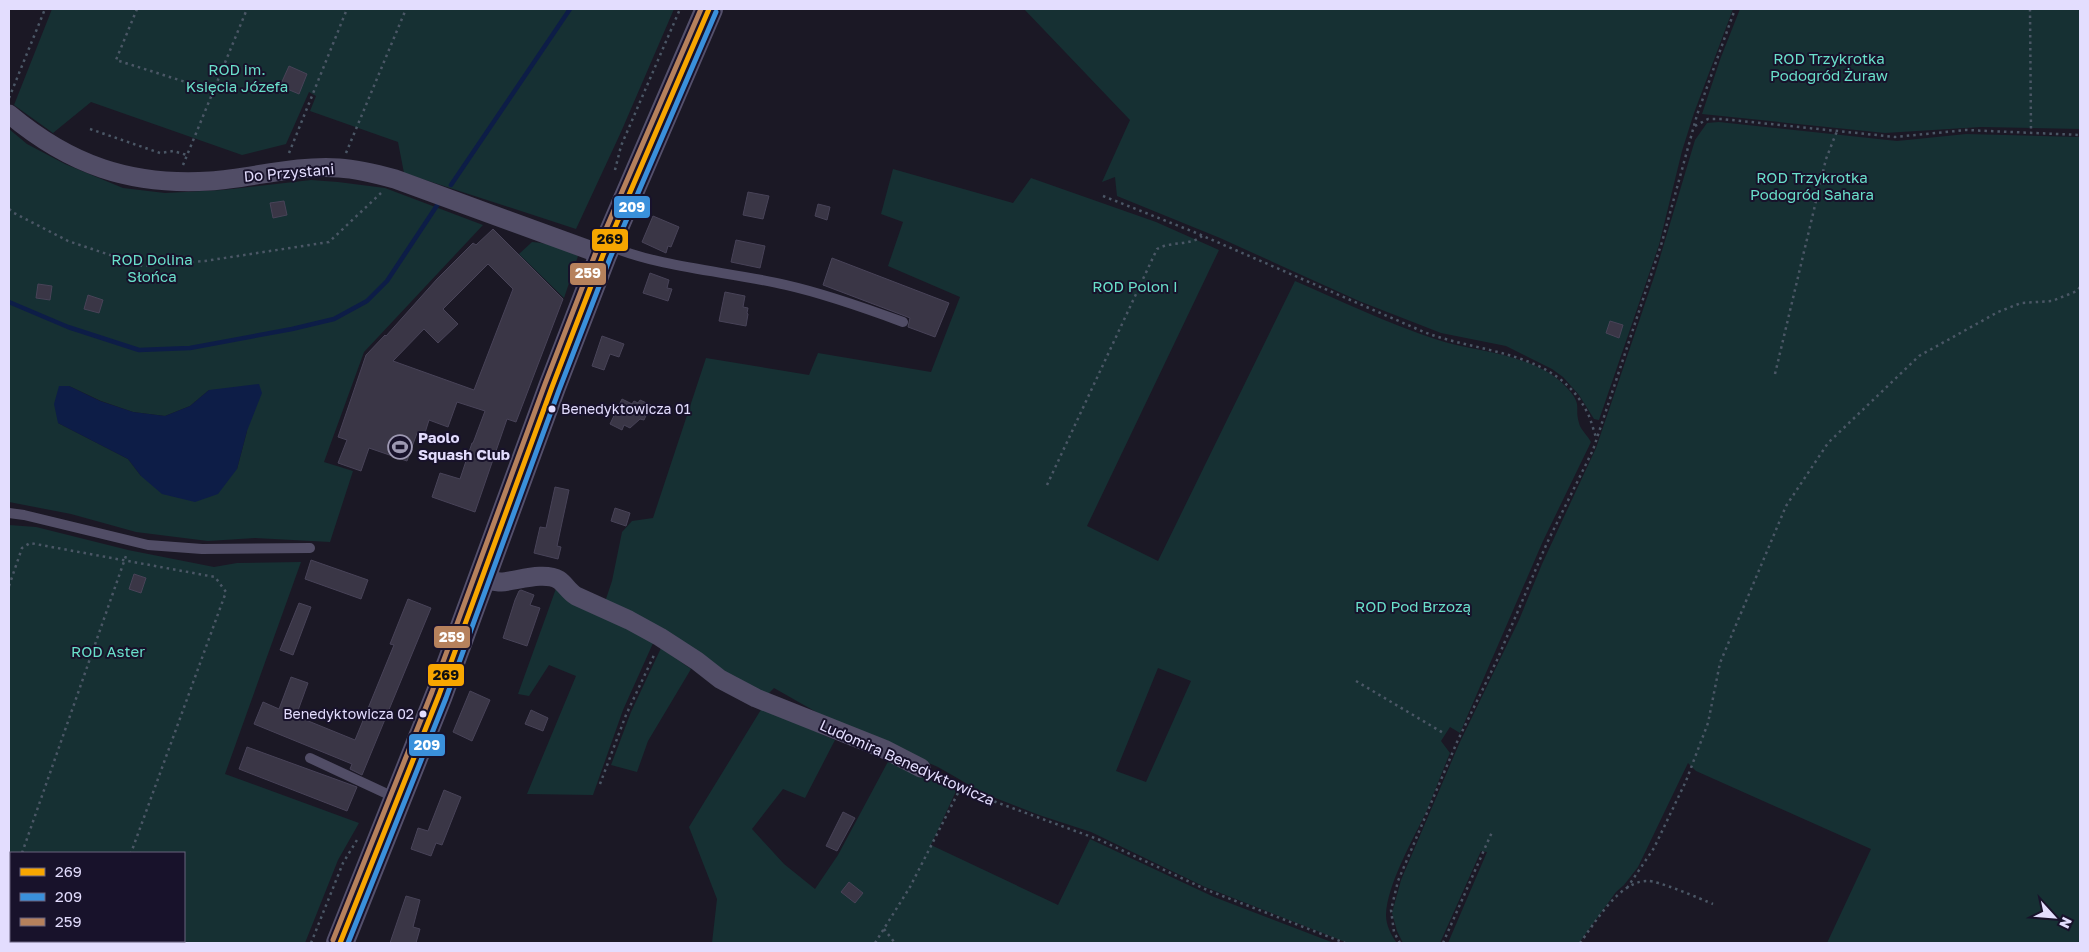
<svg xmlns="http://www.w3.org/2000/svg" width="2089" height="952" font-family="'Golos Text',sans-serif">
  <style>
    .green { fill: #163033; fill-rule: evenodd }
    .water { fill: #0d1d47 }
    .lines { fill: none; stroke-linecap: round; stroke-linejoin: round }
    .stream { stroke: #0d1d47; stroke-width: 4.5 }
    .building { fill: #3a3646; stroke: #484358; fill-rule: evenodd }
    .path { stroke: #4b5766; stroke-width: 2.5; stroke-dasharray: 2.5 4; stroke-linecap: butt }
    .service { stroke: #514d66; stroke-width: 10 }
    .minor { stroke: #514d66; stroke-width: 19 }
    .secondary { stroke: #54506b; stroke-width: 28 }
    .bus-1-casing { stroke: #18122b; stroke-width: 9 }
    .bus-2-casing { stroke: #18122b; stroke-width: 9 }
    .bus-3-casing { stroke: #18122b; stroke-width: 9 }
    .bus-1 { stroke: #f7a600; stroke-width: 5 }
    .bus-2 { stroke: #3a90db; stroke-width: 5 }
    .bus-3 { stroke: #b6815c; stroke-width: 5 }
    .bus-dot { fill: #e3ddfe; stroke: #18122b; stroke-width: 2 }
    .labels { text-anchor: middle; stroke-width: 4; stroke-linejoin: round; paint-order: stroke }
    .bus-label { font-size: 14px; fill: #e3ddfe; stroke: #18122b; text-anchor: start }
    .park-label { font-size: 15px; fill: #69dfca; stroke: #18122b }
    .street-label { font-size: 15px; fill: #e3ddfe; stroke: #18122b }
    .poi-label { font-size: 15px; font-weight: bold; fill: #e3ddfe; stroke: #18122b; text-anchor: start }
    .line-badge { stroke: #18122b; stroke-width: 2 }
    .badge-label { font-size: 14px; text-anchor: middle; font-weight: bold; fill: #fff }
    .pale-badge-label { font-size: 14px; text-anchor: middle; font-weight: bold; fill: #111 }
  </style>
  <rect width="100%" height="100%" fill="#1b1825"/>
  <path class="green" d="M52,9h622l-53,123 -45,97 -172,-56 -6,-31 -88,-31 6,-15 -7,-4 -23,52 -44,11 -151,-53 -38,31 -39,-28z
    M1024,9h709l-39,104 -12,38 -23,94 -60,175 -5,-1 -15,-24 -16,-18 -11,-8 -46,-23 -65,-13 -82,-32 -139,-63 -103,-42 -2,-19 -13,5 28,-62z
    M1740,9h340v120l-99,-2 -96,6 -183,-19 19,-57z
    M1719,122l178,19 69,-7 114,3v806h-253l44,-94 -175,-78 -8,-8 -50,104 -14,18 -8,7 -37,51h-131l39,-91 -6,-1 -41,92h-37l-6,-12 -5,-18 9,-33 58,-136 60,-124 23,-56 54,-116 59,-174 40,-134 12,-17z
    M9,129l18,15 38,20 58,24 42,5 58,-3 88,-10 27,2 47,6 98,37 -119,127 -40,110 29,9 -23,71 -75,-4 -47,3 -72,-9 -65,-18 -62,-12zM69,386l32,15 32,11 32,4 25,-10 19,-16 38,41 -10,38 -96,7 -13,-17 -70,-36z
    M893,169l120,34 18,-25 125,44 63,28 -132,276 71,35 137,-280c46,20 92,42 140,58 42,14 102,14 133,50 15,17 6,17 11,34 1,6 9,13 12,19l-48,99 -83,192 -10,-6 -9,14 9,12c-8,19 -15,38 -23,57 -13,28 -40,74 -41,105 0,10 5,20 11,28h-49l-143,-56 -114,-55 -52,-17 -54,-21 -47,-27 -106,-46 -58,-33 -7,7 -163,-90 8,-24 10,-49 10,-11 21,-3 53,-160 103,17 9,-22 113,19 29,-75 -72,-31 15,-44 -22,-8zM1158,668l33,13 -45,101 -30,-11z
    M532,242c15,1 33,6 46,14l-14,42 -45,-44z
    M9,525l27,2 92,23 86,17 23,-4 64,-1 -76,212 134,49 -21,37 -33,83h-296zM11,853h173v88h-173z
    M558,583l96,58 -31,69 -30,85 -66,-1 49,-118 -27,-11 -20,31 -11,-2z
    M661,648l30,21 -43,72 -11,31 -26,-7 20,-53z
    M762,708l73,32 -30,58 -22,-9 -31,40 32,35 31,25 23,-34 53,-99 66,33 -26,56 127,60 32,-66 124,58 120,46h-622l5,-44 -28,-72z"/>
  <path class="water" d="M259,384l3,9 -15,38 -10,38 -19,25 -23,8 -33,-8 -21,-18 -13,-17 -70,-36 -4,-19 5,-18h10l31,15 33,11 32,4 25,-10 19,-16z"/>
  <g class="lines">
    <path class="stream" d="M451,185l119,-176
      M9,302l59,25 71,23 51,-2 102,-19 42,-10 33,-18 20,-20 51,-77"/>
  </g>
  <path class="building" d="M289,66l18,8 -8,20 -19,-8z
    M748,192l21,4 -6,23 -20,-4z
    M284,201l3,14 -14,3 -3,-15z
    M818,204l12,3 -3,13 -12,-4z
    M653,216l26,11 -8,20 -3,-1 -2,7 -24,-11z
    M493,229l70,70 -47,123 -9,-3 -32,93 -43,-15 8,-24 20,6 12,-36h1l12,-32 -28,-9 -9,25 -19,-7 -5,16 -7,-3 -10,28 -38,-13 -8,23 -23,-8 9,-23 -9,-3 28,-82 19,-20 1,1 51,-57 36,-36 3,2zM488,264l25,25 -39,101 -81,-29 31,-32 14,14 20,-19 -15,-15z
    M736,240l29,6 -5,22 -29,-6z
    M832,258l117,45 -14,34 -27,-10 2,-9 -5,-2 -82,-31z
    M650,273l19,7 -2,8 5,1 -4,12 -25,-8z
    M38,284l14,2 -2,14 -14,-2z
    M725,292l20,4 -2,11 5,1 -1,5 1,1 -2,12 -27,-5z
    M88,295l15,5 -4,13 -15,-4z
    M1610,321l13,4 -4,13 -13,-5z
    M602,336l22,8 -5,13 -9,-3 -6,16 -12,-4z
    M622,399l10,5 2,-3 4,2 2,-3 11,5 -7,15 -4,-1 -10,9 -6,-3 -2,5 -12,-6z
    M555,487l14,3 -12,56 4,1 -3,12 -24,-6 6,-26 6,1z
    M615,508l15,5 -4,13 -15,-5z
    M311,560l57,20 -7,19 -56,-20z
    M134,574l12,4 -5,15 -12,-4z
    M521,590l13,5 -4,10 10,3 -13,38 -24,-8 12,-38 4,-9z
    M408,599l23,9 -69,167 -12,-6 2,-5 -98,-40 9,-22 16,7 12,-32 17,6 -12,33 59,24 39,-95 -4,-1z
    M299,603l12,4 -18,48 -13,-5z
    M470,691l20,9 -18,41 -19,-9z
    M531,710l17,8 -5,13 -18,-7z
    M247,747l110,40 -10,24 -108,-42z
    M444,790l17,7 -19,48 -6,-2 -5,13 -20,-7 7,-21 10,3z
    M843,812l12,6 -18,33 -11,-5z
    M849,882l14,11 -8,10 -14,-11z
    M406,896l14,4 -7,27 7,2 -4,14h-26z"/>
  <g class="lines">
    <path class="path" d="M137,9l-21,51 98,31
      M2030,9l1,123
      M9,98l36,-89
      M1695,126l13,-7h14l173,18 71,-7 114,5
      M90,129l70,24 13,-2 14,4
      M289,153l58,-144
      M346,153l60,-144
      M183,165l64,-156
      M615,170l6,-24 59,-137
      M1103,196l91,36 230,100c57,22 132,18 163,80 4,7 6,17 9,25
      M9,209l5,4 54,28 75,25 62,-5 124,-19 52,-49
      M1775,374l51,-215 11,-28
      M1047,485l110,-236c14,-8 33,-3 45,-13
      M9,586l13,-38 8,-5 185,34 11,15 -95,261
      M1356,681l89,53
      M935,775l25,14 140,51 107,50 138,53
      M600,784l26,-69 29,-62
      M22,853l105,-300
      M1627,888l27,-40 32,-67 22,-58 12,-60 66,-157 42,-63 91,-87 79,-44 23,-9 31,-2 25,-10 3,-4
      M9,889l2,-7
      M884,929l11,14
      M99,943l1,-2
      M311,943l32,-80 14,-23
      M875,943l35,-56 50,-98
      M1400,943l-6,-11 -3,-22 7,-29 59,-139 40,-82 50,-117 46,-93 69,-208 35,-127 38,-106
      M1443,943l49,-111
      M1580,943c15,-20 39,-62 67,-62 10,-1 54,18 66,23"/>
    <path class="service" d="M607,245c57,24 120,26 179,40 40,9 79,23 117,37
      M9,513l15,2 124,30 54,4 108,-1
      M310,758l88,41"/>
    <path class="minor" d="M9,114c61,51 121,72 201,67 42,-3 85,-16 129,-13 18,1 38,6 56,11l208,76
      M482,579c6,1 13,3 19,3 16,-1 43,-11 58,-2 6,4 10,12 17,16l53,24 31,17 37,24 23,18 36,19 128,51 37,19"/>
    <path class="secondary" d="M340,943l99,-248 113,-308 51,-132 106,-246"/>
    <g class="bus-1-casing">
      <path id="bus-1" d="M340,943l99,-248 113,-308 51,-132 106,-246"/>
    </g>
    <g class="bus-2-casing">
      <path id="bus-2" d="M348,943l98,-245 113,-308 51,-132 106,-246"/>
    </g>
    <g class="bus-3-casing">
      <path id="bus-3" d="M333,940l99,-248 113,-308 51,-132 105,-243"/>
    </g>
    <use href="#bus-1" class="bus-1"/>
    <use href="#bus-2" class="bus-2"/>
    <use href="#bus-3" class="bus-3"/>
  </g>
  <defs>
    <g id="stadium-ring" transform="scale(1.25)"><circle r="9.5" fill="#18122b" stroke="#9d98b2" stroke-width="1.5"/><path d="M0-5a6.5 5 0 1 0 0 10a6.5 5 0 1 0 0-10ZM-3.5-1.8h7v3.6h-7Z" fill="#9d98b2"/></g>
  </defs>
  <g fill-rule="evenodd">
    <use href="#stadium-ring" x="400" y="447"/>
  </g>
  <g class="bus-dot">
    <circle cx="552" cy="409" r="4.5"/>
    <circle cx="423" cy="714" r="4.5"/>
  </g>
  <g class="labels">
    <g class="bus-label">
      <text x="561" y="414">Benedyktowicza 01</text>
      <text x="414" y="719" text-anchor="end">Benedyktowicza 02</text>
    </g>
    <g class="park-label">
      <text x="1829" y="64">ROD Trzykrotka<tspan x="1829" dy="17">Podogród Żuraw</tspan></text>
      <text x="237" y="75">ROD im.<tspan x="237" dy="17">Księcia Józefa</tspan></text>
      <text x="1812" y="183">ROD Trzykrotka<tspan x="1812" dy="17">Podogród Sahara</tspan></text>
      <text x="152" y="265">ROD Dolina<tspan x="152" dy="17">Słońca</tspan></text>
      <text x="1135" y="292">ROD Polon I</text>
      <text x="1413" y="612">ROD Pod Brzozą</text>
      <text x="108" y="657">ROD Aster</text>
    </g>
    <g class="street-label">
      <text transform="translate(289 173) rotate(-5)" y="5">Do Przystani</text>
      <text transform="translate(907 763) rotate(24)" y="5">Ludomira Benedyktowicza</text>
    </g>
    <g class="poi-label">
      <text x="418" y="443">Paolo<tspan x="418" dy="17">Squash Club</tspan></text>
    </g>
  </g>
  <g class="line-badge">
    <rect x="613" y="195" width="38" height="24" rx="5" fill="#3a90db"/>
    <rect x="591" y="228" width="38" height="24" rx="5" fill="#f7a600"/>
    <rect x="569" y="262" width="38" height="24" rx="5" fill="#b6815c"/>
    <rect x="433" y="625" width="38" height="24" rx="5" fill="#b6815c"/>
    <rect x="427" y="663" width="38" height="24" rx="5" fill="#f7a600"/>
    <rect x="408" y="733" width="38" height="24" rx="5" fill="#3a90db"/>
  </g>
  <g class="badge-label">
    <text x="632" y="212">209</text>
    <text x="588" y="278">259</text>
    <text x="452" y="642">259</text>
    <text x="427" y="750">209</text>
  </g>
  <g class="pale-badge-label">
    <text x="610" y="244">269</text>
    <text x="446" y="680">269</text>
  </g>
  <rect width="2089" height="952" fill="none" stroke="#e3ddfe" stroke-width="20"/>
  <rect x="10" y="852" width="175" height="90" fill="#18122b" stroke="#69637f"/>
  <rect x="20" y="868" width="25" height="8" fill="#f7a600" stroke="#69637f"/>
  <text x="55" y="877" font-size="15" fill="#e3ddfe">269</text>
  <rect x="20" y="893" width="25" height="8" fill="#3a90db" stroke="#69637f"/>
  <text x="55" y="902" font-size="15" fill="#e3ddfe">209</text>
  <rect x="20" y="918" width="25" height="8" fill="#b6815c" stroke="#69637f"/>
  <text x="55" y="927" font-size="15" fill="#e3ddfe">259</text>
  <g transform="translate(2054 917) rotate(116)" stroke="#18122b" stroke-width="4" paint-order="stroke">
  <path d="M0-4L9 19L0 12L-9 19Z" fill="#e3ddfe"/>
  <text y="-8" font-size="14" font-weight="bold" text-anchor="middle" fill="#e3ddfe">N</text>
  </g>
</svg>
